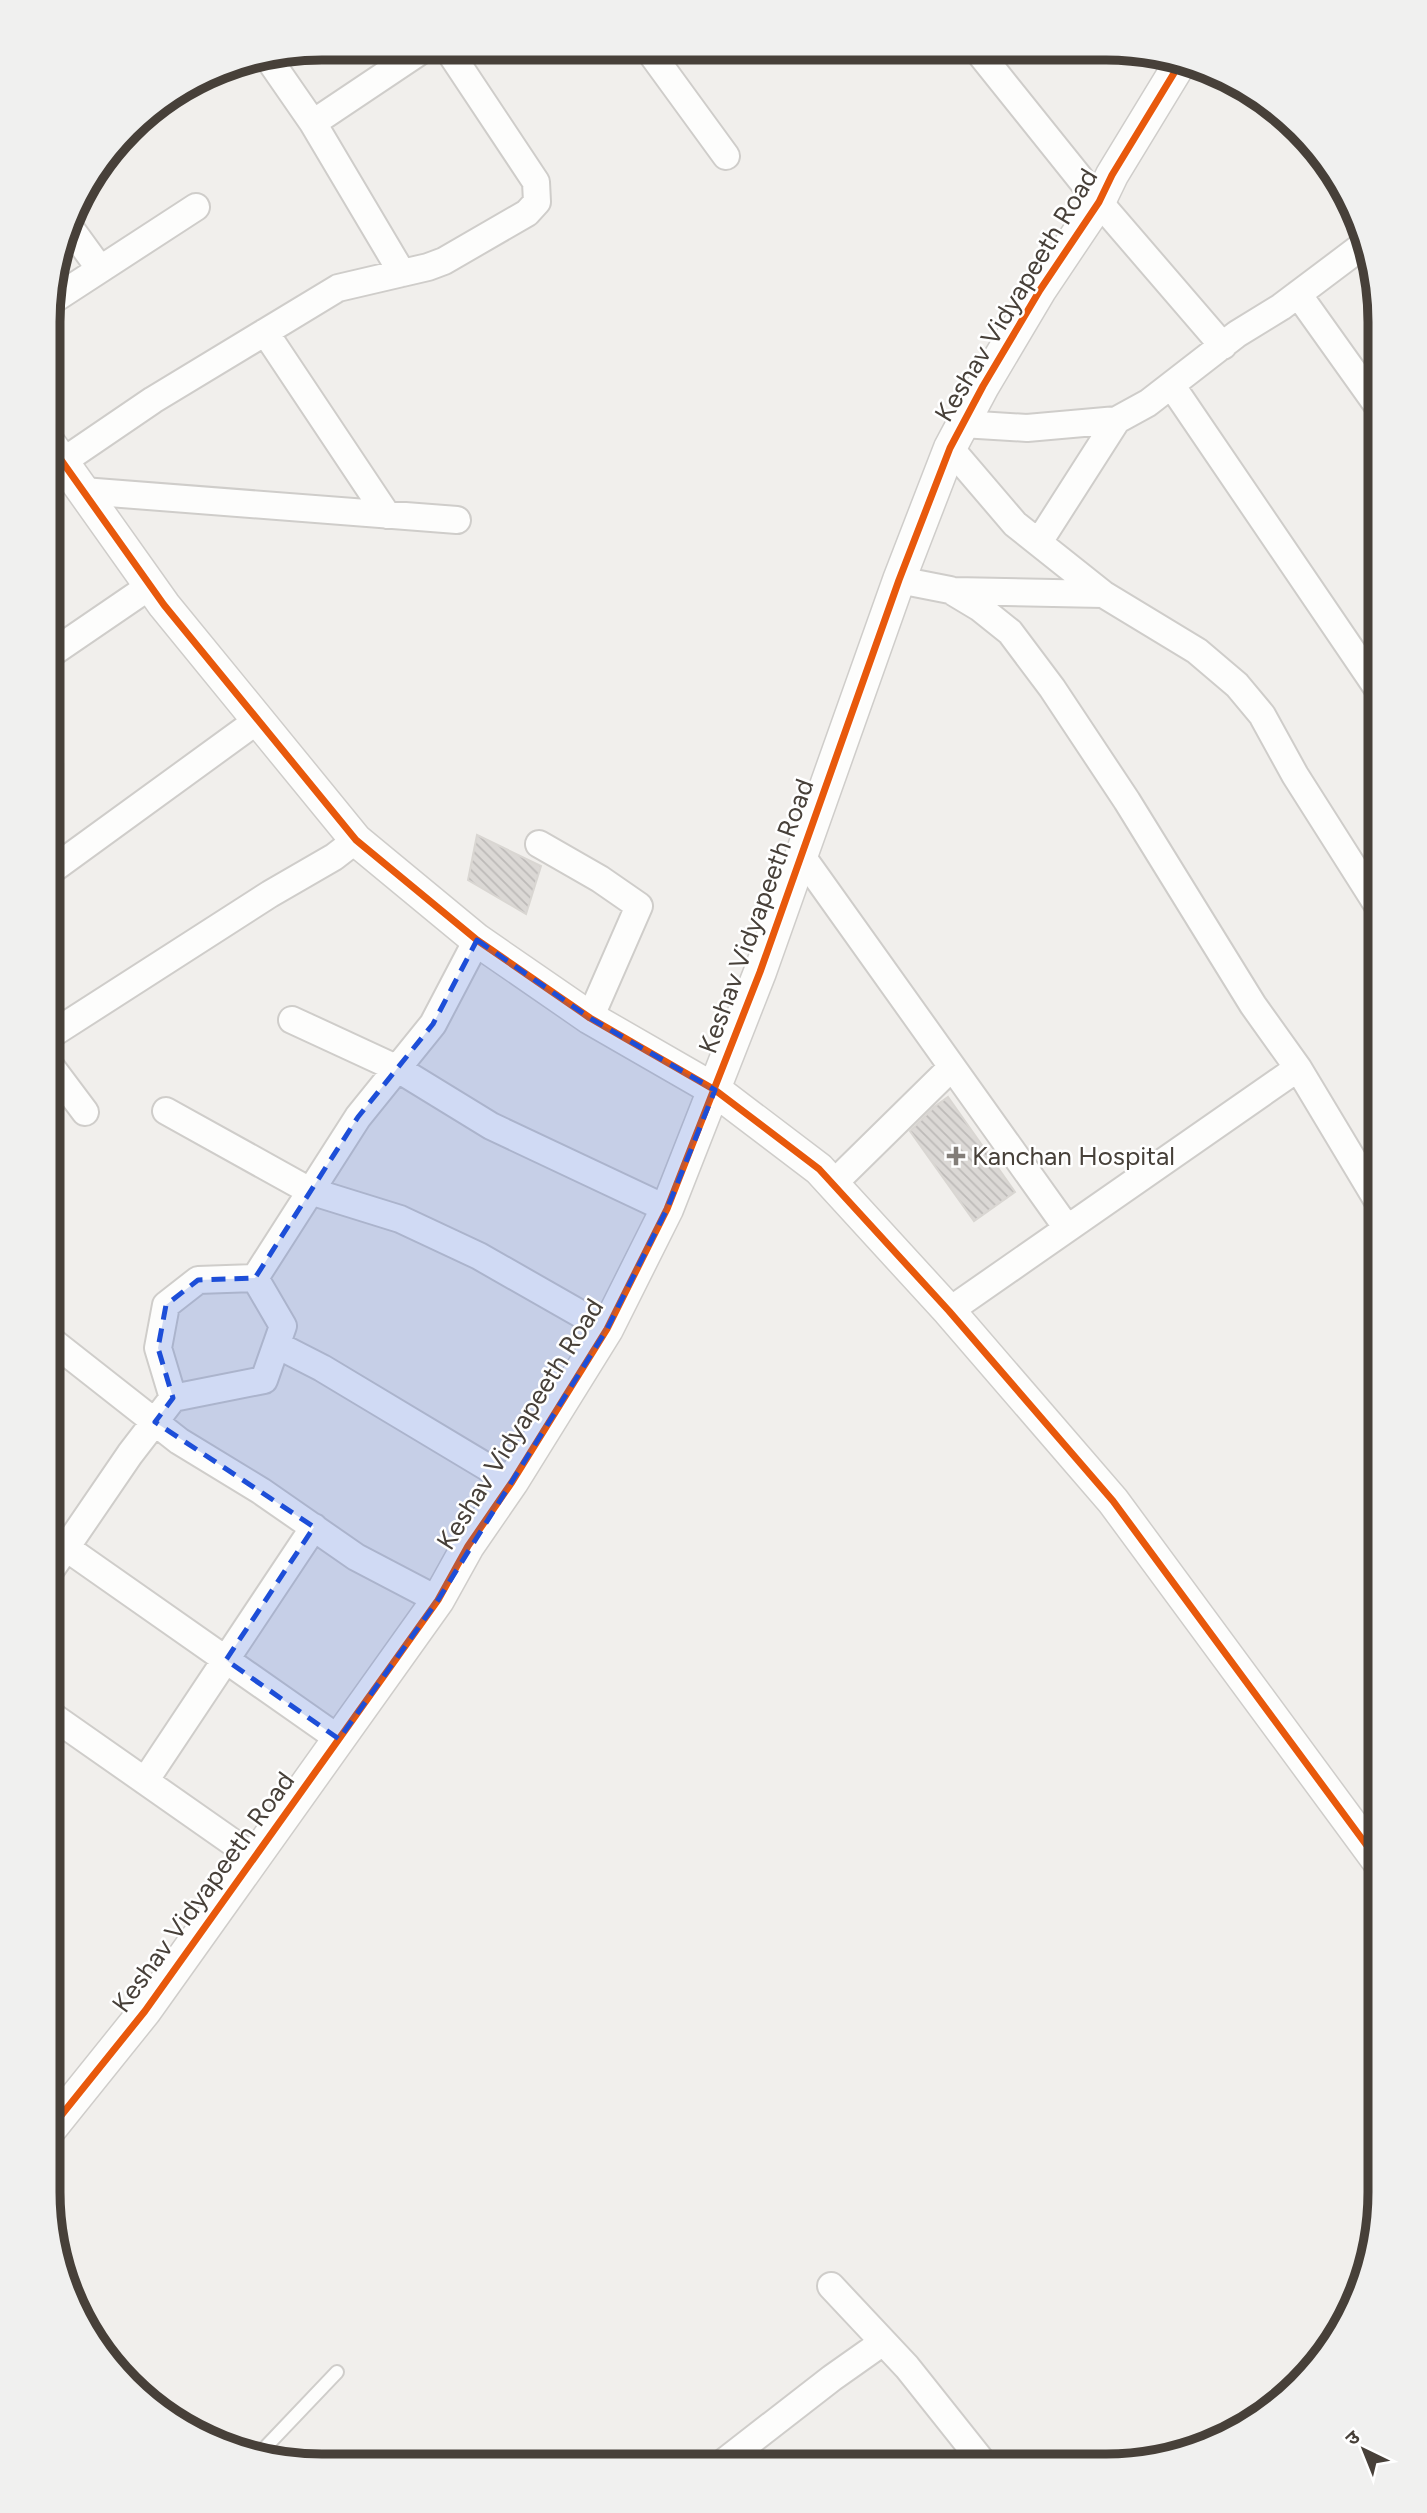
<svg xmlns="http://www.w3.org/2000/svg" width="1427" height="2513" font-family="Figtree,'Noto Sans Devanagari',sans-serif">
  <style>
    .building { fill: url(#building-back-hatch); stroke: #d9d6d2; stroke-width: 2 }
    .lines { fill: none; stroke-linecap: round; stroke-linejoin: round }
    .service-casing { stroke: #cfcdca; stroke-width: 16 }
    .minor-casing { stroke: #cfcdca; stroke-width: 30 }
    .tertiary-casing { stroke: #cfcdca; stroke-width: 35 }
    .service { stroke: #fdfdfc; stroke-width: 12 }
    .minor { stroke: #fdfdfc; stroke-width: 26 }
    .tertiary { stroke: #fdfdfc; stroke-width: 32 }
    .cycleway-casing { stroke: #fff; stroke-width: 11 }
    .cycleway { stroke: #e8590c; stroke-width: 7 }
    .marked { fill: #1d4ed8; fill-opacity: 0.2; stroke: #1d4ed8; stroke-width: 5; stroke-dasharray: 14 9; stroke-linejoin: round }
    .poi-dot { fill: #827d78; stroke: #fff; stroke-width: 2.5 }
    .labels { text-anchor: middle; stroke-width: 5; stroke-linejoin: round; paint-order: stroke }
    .street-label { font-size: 26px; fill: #474039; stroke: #fff }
    .poi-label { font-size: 26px; fill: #474039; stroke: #fff; text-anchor: start }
    .rim { fill: none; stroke: #474039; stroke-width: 9 }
  </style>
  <defs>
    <pattern id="building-back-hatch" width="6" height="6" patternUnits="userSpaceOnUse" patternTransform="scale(1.75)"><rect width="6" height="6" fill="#dbd8d5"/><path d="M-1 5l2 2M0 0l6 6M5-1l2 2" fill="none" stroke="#bdbab8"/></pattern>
  </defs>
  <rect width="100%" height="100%" fill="#f1efec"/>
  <path class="building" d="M477,835l64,31 -15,48 -58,-34z
    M948,1097l67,95 -41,29 -64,-90 24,-24z"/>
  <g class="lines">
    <g class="service-casing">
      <path id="service" d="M129,2382l63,49
        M257,2456l80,-84"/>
    </g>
    <g class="minor-casing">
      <path id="minor" d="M648,49l78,107
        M978,51l121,151 124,144
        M268,58l45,65 89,150
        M313,123l112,-75
        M68,225l32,44
        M1298,294l82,115
        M50,302l146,-95
        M265,332l122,183
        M1172,386l208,306
        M962,424l65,4 90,-8
        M950,448l65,76 88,70 94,57 40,34 25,30 33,60 85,134
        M49,463l13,-1 91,-62 185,-112 90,-21 16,-6 83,-48 10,-11 -1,-20 -89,-134
        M83,491l374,29
        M1039,542l78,-122 31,-17 89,-69 44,-27 81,-61
        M899,580l51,10 30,18 30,24 42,56 75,113 126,204 45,63 81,135
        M954,591l149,3
        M49,655l101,-69
        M539,844l61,35 39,27 -49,112
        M801,855l266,373
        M49,872l209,-152
        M292,1020l106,49 93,57 176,83
        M49,1036l221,-142 64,-37 22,-17
        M49,1064l36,48
        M166,1111l144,80 90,28 79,37 128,73
        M833,1184l119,-117
        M949,1311l349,-243
        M48,1338l131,103 82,50 95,66 82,43
        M277,1345l45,23 190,114
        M173,1398l-15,-50 8,-43 32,-25 57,-2
        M48,1535l291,204
        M48,1574l82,-120 43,-56 91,-18 19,-54 -28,-48 103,-161 75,-93 44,-84
        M48,1713l207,145
        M145,1781l169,-254
        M831,2286l76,81 78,98
        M720,2465l112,-87 51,-36"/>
    </g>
    <g class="tertiary-casing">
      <path id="tertiary" d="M49,443l115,162 192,235 121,100 113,78 125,72 104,79 130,142 164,190 266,361
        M47,2133l98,-122 293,-411 30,-54 44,-64 95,-153 60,-120 93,-237 139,-392 51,-132 33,-62 57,-96 59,-88 13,-27 70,-115"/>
    </g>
    <use href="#service" class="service"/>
    <use href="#minor" class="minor"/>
    <use href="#tertiary" class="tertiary"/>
    <g class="cycleway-casing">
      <path id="cycleway" d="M49,443l115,162 192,235 121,100 113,78 125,72 104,79 130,142 164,190 266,361
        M47,2133l98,-122 293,-411 30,-54 44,-64 95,-153 60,-120 93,-237 139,-392 51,-132 33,-62 57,-96 59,-88 13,-27 70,-115"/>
    </g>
    <use href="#cycleway" class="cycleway"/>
  </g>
  <path class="marked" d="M477,940l113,78 125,72 -48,119 -60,120 -169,271 -99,139 -113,-79 88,-133 -159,-105 18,-24 -15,-50 8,-43 32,-25 57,-2 103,-161 75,-93z"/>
  <path class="poi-dot" d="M952.5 1145.5h7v7h7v7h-7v7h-7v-7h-7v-7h7z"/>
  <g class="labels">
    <g class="street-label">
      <text transform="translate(1016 295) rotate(-59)" y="9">Keshav Vidyapeeth Road</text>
      <text transform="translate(756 916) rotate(-70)" y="9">Keshav Vidyapeeth Road</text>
      <text transform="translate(520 1424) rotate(-58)" y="9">Keshav Vidyapeeth Road</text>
      <text transform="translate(203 1892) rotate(-54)" y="9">Keshav Vidyapeeth Road</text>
    </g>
    <g class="poi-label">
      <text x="972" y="1165">Kanchan Hospital</text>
    </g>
  </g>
  <path d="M0 0H1427V2513H0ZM322 60H1106A262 262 0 0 1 1368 322V2192A262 262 0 0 1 1106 2454H322A262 262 0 0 1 60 2192V322A262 262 0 0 1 322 60Z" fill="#f0f0ef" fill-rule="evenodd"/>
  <path class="rim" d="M322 60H1106A262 262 0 0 1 1368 322V2192A262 262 0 0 1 1106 2454H322A262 262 0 0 1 60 2192V322A262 262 0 0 1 322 60Z"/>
  <g transform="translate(1364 2450) rotate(317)" stroke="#ffffff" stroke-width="5" paint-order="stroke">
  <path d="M0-5L12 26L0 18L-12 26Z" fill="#474039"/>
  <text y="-10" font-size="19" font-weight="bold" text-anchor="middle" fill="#474039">उ</text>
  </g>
</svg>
